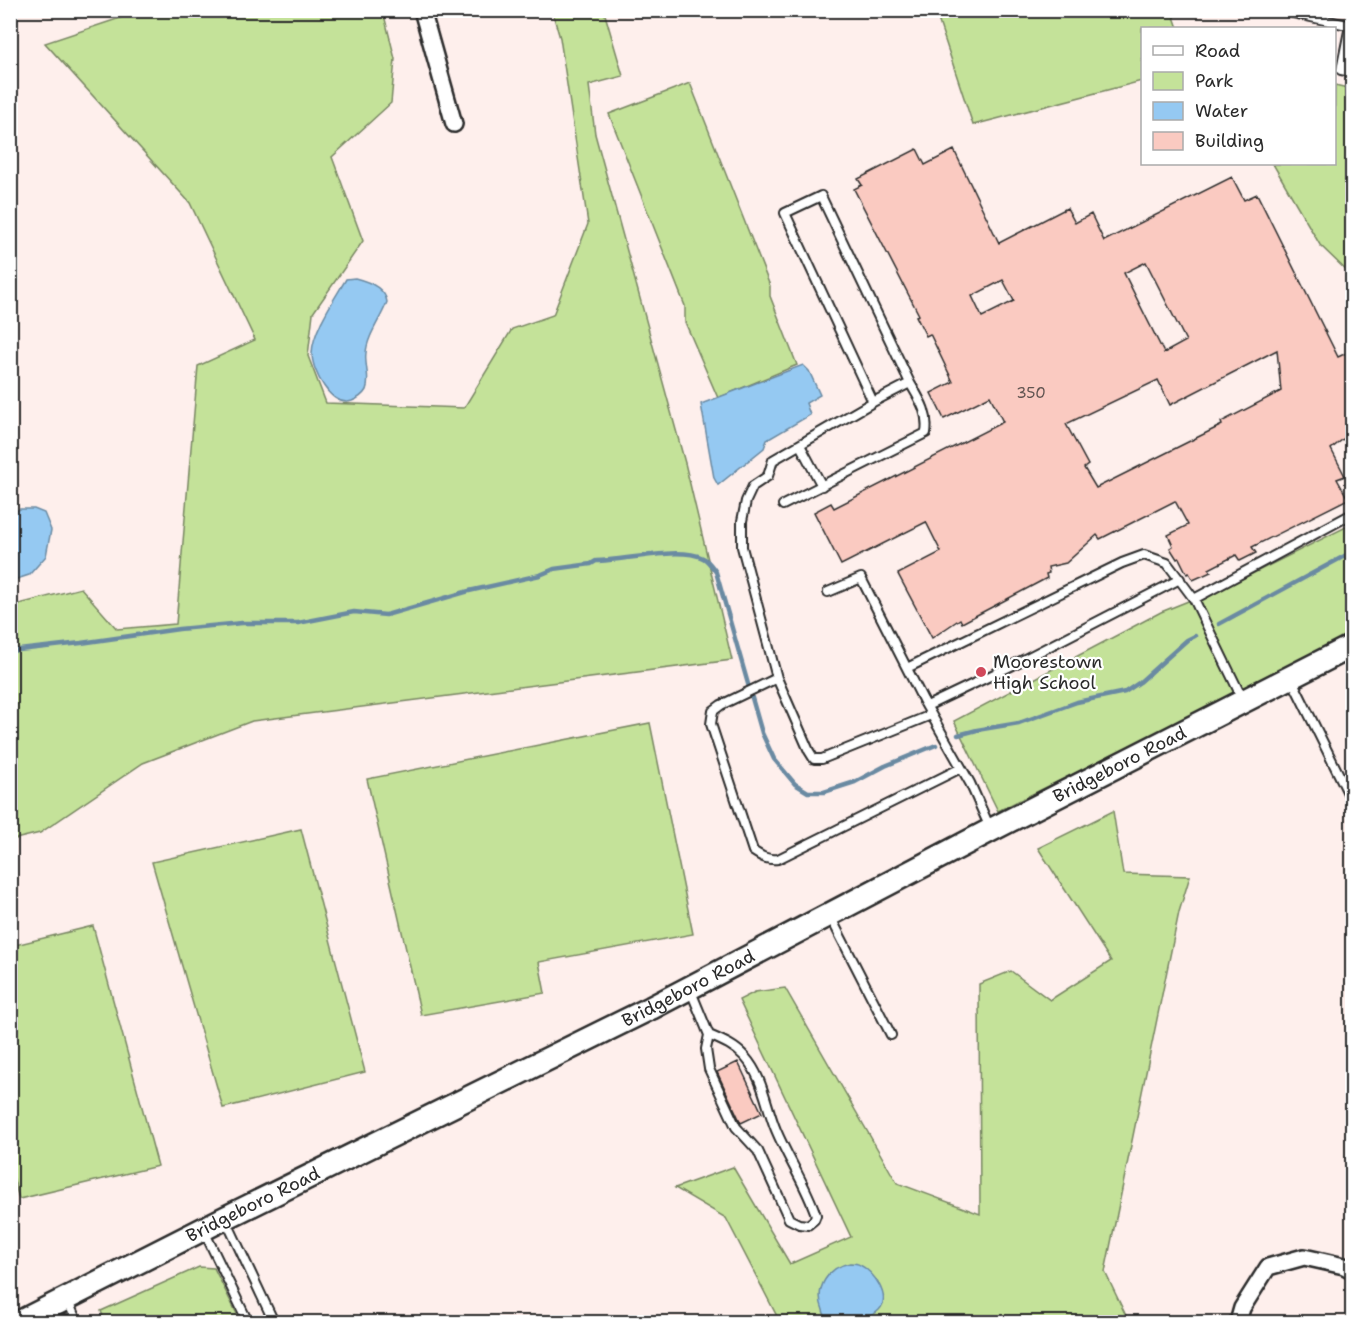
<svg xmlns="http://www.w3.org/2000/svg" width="1363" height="1333" font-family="'Shantell Sans',sans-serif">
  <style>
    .green { fill: #c4e299; stroke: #788662; stroke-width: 1.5 }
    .water { fill: #95c9f2; stroke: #6b8aa2; stroke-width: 1.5 }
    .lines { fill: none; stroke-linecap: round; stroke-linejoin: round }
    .stream { stroke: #6b8aa2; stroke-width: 4.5 }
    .building { fill: #facac1; stroke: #2b2b2b; stroke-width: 1.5; fill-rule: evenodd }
    .service-casing { stroke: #2b2b2b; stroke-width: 12 }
    .minor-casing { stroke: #2b2b2b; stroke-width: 20 }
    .secondary-casing { stroke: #2b2b2b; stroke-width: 27 }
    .service { stroke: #fff; stroke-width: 8 }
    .minor { stroke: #fff; stroke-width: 15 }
    .secondary { stroke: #fff; stroke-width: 22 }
    .poi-dot { fill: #d1495b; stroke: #fff; stroke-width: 2 }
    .labels { text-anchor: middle; stroke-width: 4.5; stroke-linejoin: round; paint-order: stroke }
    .number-label { font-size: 15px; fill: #5f5350 }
    .poi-label { font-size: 18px; fill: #2b2b2b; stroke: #fff; text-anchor: start }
    .street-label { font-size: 18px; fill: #2b2b2b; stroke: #fff }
  </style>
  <rect width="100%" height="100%" fill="#feefec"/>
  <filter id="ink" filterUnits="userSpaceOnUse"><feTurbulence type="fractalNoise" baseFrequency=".0167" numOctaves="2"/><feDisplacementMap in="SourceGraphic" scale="12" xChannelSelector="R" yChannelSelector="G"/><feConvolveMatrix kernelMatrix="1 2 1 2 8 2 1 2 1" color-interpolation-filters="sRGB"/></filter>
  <g filter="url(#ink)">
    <path class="green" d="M141,11h242l12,48 -4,44 -59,54 31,84 -50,72 -5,43 18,47 138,5 48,-79 41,-14 35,-91 -28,-186 -8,-27h52l19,65 -34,9 6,49 90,329 47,197 -480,61 -109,42 -103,70 -29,7v-234l70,-18 36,41 59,-5 22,-258 57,-26 -65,-137 -145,-160z
      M967,11h205l6,17h-36v53l-169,44 -35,-106z
      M690,83l80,203v10l27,69 -79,33 -33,-76v-16l-76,-192z
      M1335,85l17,4v187l-32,-31 -47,-81h61z
      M1352,524v112l-354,175 -44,-90 207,-109 77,-31z
      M650,723l43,211 -154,28 6,31 -124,22 -54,-236z
      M1113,811l10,63 67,2 -11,36 -74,360 24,50h-349l-54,-104 -51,-30 58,-21 57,97 61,-27 -112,-237 16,-8 30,-4 112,195 83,31 -1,-230 32,-13 39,29 61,-39 -73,-113z
      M301,829l64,243 -142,36 -71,-246z
      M93,926l65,240 -139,33 -9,-34 1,-219z
      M199,1267l15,1 27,54h-136l-4,-11z"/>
    <path class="water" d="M355,278c12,3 30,10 32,24 -6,17 -20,34 -21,51 -2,12 5,25 0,37 -3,5 -9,9 -14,11 -21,7 -40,-30 -40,-47 0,-23 23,-56 34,-75z
      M803,365l6,6 11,24 -14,8 4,12 -43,25 -3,8 -46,37 -4,-7 -13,-74z
      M19,509h15l10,4 7,17 -5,26 -17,19 -18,6v-64z
      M850,1263c3,0 7,0 10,2 13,6 32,32 19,45 -8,8 -18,8 -29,9 -6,0 -13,4 -19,1 -4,-1 -7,-5 -8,-10 -9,-22 5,-43 27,-47z"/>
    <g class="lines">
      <path class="stream" d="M1219,624l133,-72
        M10,651l71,-8 98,-14 63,-6h56l56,-11 32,3 83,-24 71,-16 14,-6 37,-5 5,-3c28,0 83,-15 107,-3 6,3 9,9 13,14l46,161 12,26 21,25 13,8h16l31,-10 30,-16 51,-21
        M958,735l19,-5 42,-7 58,-21 48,-10 15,-10 47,-42 8,-4"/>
    </g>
    <path class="building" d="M917,149l8,16 29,-15 45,93 68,-35 8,15 16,-9 13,27 128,-64 12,23 13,-6 81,163 15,-7v81l-22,18 14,27 -8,3 11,20 -96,48 4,6 -16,8 -4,-6 -27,14 2,3 -18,8 -4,-7 -2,1 -8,-16 -2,1 -7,-11 3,-2 -5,-11 20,-10 -13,-24 -75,38 -3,-4 -31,28 -18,4 1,6 -3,1 1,4 -72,38 -13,7 -2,-4 -28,19 -34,-64 43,-22 -15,-30 -85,43 -27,-53 17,-9 3,5 169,-86 -13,-26 -46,23 -13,-26 22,-11 -23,-48 -4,2 -10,-20 3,-1 -65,-126 8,-4 -4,-6zM1146,262l40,79 -22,12 -40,-80zM1003,280l11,21 -32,16 -10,-21zM1277,350l4,41 -60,31 1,3 -126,63 -12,-20 4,-3 -22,-41 92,-44 12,25z
      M738,1062l24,51 -21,10 -24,-51z"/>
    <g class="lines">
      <g class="service-casing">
        <path id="service" d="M1279,10l73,16
          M1350,26l-9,44 11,2
          M873,402l-88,-189 36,-17 89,187 -37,19 -100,58 -5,16 -15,10 -7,15 -4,20v26l35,131 32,73 5,8h8l109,-44
          M800,445l22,41
          M783,505l143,-72c3,-20 -6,-33 -16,-50
          M828,592l33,-14 62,122 47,83 20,45
          M1194,599l158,-85
          M907,668l215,-105 22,-8 23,8 27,36 48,99
          M777,678l-56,27 -8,6 -2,13 42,127c9,6 14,9 25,8l183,-91
          M1291,678l61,123
          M927,706l86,-41 167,-86
          M830,916l61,119
          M690,989l19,46 -3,14 3,20 27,58 22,24 31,68 10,5 9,1 6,-5 2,-5c-10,-30 -28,-56 -40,-85 -10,-24 -13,-53 -31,-73 -10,-11 -22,-16 -36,-22
          M226,1220l46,98v4
          M204,1231l44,91
          M67,1299l10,23
          M59,1322l15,-6"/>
      </g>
      <g class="minor-casing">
        <path id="minor" d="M422,10l32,114
          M1238,1322l4,-14 26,-41 36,-10 40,9 8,4"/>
      </g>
      <g class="secondary-casing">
        <g id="secondary">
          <path id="s1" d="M20,1322l205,-104 426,-210 340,-178 361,-184"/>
        </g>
      </g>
      <use href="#service" class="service"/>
      <use href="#minor" class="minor"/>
      <use href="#secondary" class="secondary"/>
    </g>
  </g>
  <circle class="poi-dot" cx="981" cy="672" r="6"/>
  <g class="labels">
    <g class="number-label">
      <text x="1031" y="398">350</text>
    </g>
    <g class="poi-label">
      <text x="993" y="668">Moorestown<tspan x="993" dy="21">High School</tspan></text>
    </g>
    <g class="street-label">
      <text dy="6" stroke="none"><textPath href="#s1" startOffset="1233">Bridgeboro Road</textPath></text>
      <text dy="6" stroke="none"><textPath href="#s1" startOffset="747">Bridgeboro Road</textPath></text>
      <text dy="6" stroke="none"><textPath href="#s1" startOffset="261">Bridgeboro Road</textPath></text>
    </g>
  </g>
  <rect width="1363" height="1333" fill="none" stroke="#fff" stroke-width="36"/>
  <rect x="18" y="18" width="1327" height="1297" fill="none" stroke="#2b2b2b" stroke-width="2" filter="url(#ink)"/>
  <rect x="1141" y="27" width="195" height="138" fill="#ffffff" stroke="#aaaaaa" stroke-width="1.5"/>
  <rect x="1153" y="46" width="30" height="9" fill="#ffffff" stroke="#aaaaaa" stroke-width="1.5"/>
  <text x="1195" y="57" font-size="18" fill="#2b2b2b">Road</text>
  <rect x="1153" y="72" width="30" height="18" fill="#c4e299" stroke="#aaaaaa" stroke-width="1.5"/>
  <text x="1195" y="87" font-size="18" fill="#2b2b2b">Park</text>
  <rect x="1153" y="102" width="30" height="18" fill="#95c9f2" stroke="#aaaaaa" stroke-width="1.5"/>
  <text x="1195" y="117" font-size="18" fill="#2b2b2b">Water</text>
  <rect x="1153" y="132" width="30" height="18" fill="#facac1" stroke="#aaaaaa" stroke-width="1.5"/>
  <text x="1195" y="147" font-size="18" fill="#2b2b2b">Building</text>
</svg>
